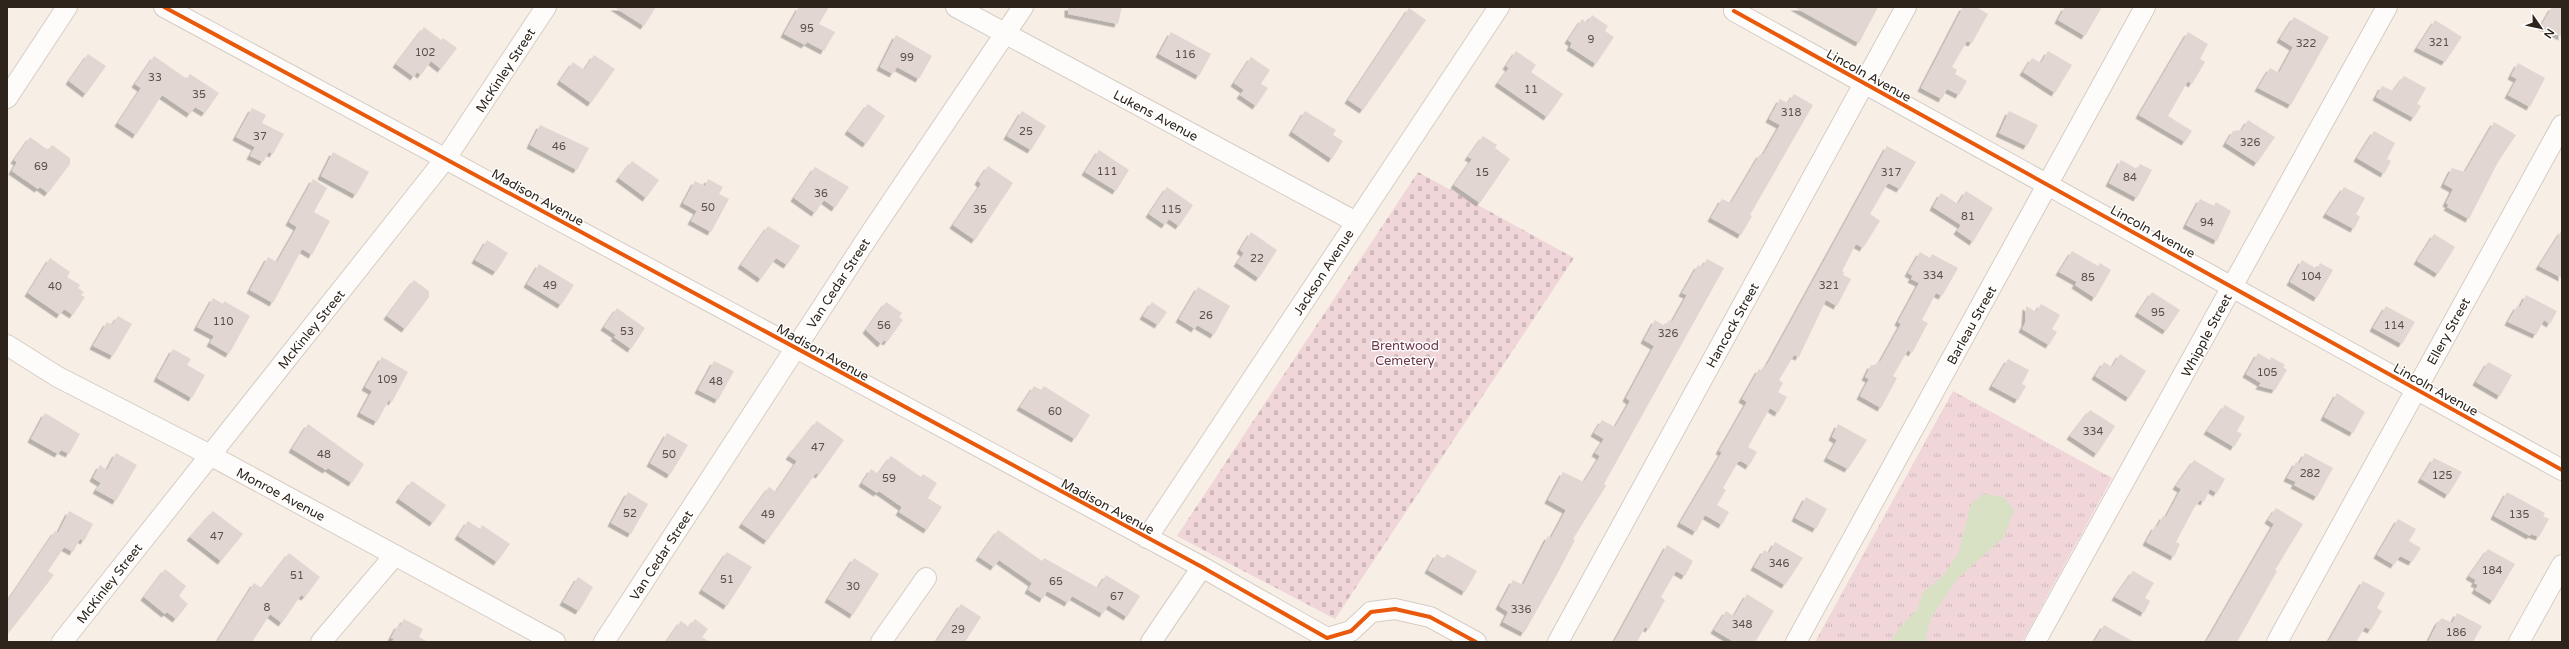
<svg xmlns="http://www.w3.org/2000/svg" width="2569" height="649" font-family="'Varela Round',sans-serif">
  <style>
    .grass { fill: url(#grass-tufts) }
    .cemetery { fill: url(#cemetery-stones) }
    .water { fill: #d9e1c4 }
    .building { fill: #e1d6d1; filter: url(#shadow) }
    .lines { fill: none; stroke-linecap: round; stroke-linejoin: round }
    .street-casing { stroke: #d5ccc4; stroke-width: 22 }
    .street { stroke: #fefcfb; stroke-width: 20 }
    .cycleway-casing { stroke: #fff; stroke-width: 6 }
    .cycleway { stroke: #e8590c; stroke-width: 4 }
    .labels { text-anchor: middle; stroke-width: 3; stroke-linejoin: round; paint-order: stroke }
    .number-label { font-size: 11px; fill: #5b5048 }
    .street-label { font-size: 13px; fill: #2e241b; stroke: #fff }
    .park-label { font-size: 13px; fill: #71374b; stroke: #fff }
  </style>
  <defs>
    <pattern id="grass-tufts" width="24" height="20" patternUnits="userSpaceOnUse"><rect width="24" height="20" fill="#f0d6d9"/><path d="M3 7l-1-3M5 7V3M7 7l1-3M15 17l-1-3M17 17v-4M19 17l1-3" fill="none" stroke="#ceb8ba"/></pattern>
    <pattern id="cemetery-stones" width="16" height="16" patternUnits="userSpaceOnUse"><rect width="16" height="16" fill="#f0d6d9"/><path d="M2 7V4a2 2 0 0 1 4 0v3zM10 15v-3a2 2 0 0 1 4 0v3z" fill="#ceb8ba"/></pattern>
    <filter id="shadow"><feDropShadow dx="-3.5" dy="3.5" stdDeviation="0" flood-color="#0004"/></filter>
  </defs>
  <rect width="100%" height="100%" fill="#f7eee6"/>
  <path class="grass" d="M1953,391l159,87 -90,164h-207z"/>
  <path class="cemetery" d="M1418,172l156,86 -239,361 -158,-83z"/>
  <path class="water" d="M1983,494l21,3 10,13 -10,27 -46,41 -27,40 -6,24h-35l11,-16 16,-16 6,-18 20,-16 15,-22 13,-50z"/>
  <path class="building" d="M614,7h42l-12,19z
    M799,7h30l-10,17 16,8 -11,19 -17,-9 -2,3 -21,-11z
    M1068,7h54l-4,17 -50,-10z
    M1794,7h84l-19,36z
    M1963,7h13l12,7 -16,29 -5,-2 -15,26 5,3 -2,4 12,7 -8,14 -12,-6 -5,10 -21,-11z
    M2065,7h37l-17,29 -27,-16z
    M2552,7h10v30l-21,-11z
    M1409,8l17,12 -63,90 -15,-10z
    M1592,15l16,11 -3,5 9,6 -18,27 -26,-17 2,-4 -4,-3 14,-21 5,4z
    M2294,17l35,20 -38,68 -33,-17 12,-20 9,5 14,-26 -13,-8z
    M2435,20l27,17 -17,25 -28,-14z
    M424,27l17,13 2,-2 14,10 -16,21 -10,-8 -10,14 -4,-3 -3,5 -18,-13z
    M1171,32l40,22 -12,22 -40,-22z
    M2188,32l20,12 -8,15 5,3 -13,22 -4,-3 -20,35 24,15 -7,11 -46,-27z
    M896,35l36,21 -13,23 -22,-12 -4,7 -13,-7z
    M1516,51l20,14 -5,7 32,22 -16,23 -49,-34 11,-15 -3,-2z
    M2048,51l24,14 -17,28 -32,-21 9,-14 9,5z
    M88,54l18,12 -20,28 -17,-13z
    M594,55l21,14 -24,34 -31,-22 13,-19 11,8z
    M154,56l33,23 3,-5 29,19 -14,20 -10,-6 -5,7 -28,-19 -26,40 -18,-12 23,-35 -6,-4z
    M1251,57l19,13 -9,14 7,4 -12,18 -16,-11 4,-5 -10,-7z
    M2518,63l27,15 -15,29 -22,-12 9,-16 -6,-3z
    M2404,76l22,12 -9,16 4,2 -7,12 -38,-21 6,-11 11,5z
    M1794,94l19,11 -63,110 2,1 -11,19 -30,-17 11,-19 9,4 29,-49 3,1 17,-30 -11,-6 11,-20 8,4z
    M868,104l17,12 -19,28 -18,-13z
    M252,108l14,7 -4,8 22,11 -11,20 -4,-2 -6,10 -13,-6 5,-9 -19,-10z
    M1022,111l24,15 -15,24 -24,-14z
    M1305,111l31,19 -3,5 10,6 -11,18 -40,-27z
    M2009,111l29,14 -11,21 -28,-13z
    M2248,120l27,17 -18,26 -31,-20 7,-12 9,-1z
    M2494,122l22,13 -18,27 -29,57 -22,-12 2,-2 -3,-2 7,-14 -9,-5 8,-16 13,4z
    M540,125l49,23 -12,22 -47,-25z
    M2374,131l21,12 -8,16 4,2 -7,13 -27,-16z
    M1483,136l14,9 -2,3 15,11 -30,44 -26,-18 18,-26 -4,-2z
    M30,137l18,13 4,-5 18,13v6l-22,29 -8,-6 -2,2 -26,-18 5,-9 -3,-2z
    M1887,146l29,16 -16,27 -12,-6 -18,31 10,7 -17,27 -7,-4 -14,27 2,1 -1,3 8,4 -14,27 -11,-6 -27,57 -5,-2 -15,25 4,3 -5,9 9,5 -9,16 -8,-5 -22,39 9,5 -8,14 -8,-5 -3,1 -15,26 3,2 -9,15 12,7 -7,13 -17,-10 -9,17 -16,-9 42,-71 -3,-1 28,-49 -5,-3 17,-30 3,2 6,-8z
    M1099,150l30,20 -13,21 -31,-19z
    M333,152l36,20 -13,23 -35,-19z
    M2121,160l16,9 3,-5 12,6 -15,28 -28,-15z
    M632,161l27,19 -13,18 -27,-20z
    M988,166l25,17 -38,57 -22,-15 28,-41 -3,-3z
    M815,167l34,20 -14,21 -11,-8 -9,13 -21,-15z
    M313,179l14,9 -13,24 16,9 -18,34 -10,-6 -29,54 -23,-13 18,-33 9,5 20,-35 -8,-5z
    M708,179l15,8 -4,7 10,5 -18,33 -20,-11 6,-10 -14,-8 12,-22 10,5z
    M1167,187l26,18 -14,21 -10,-7 -4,6 -16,-11z
    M2344,187l21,11 -9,16 4,3 -6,12 -28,-15z
    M1966,191l27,17 -20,34 -16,-11 4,-6 -28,-18 8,-14 17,11z
    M2200,199l14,7 2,-4 15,9 -14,30 -31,-16z
    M768,226l32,20 -13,19 -11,-7 -15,21 -20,-14z
    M2562,230v48l-23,-12z
    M1251,232l26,18 -18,28 -22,-15 7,-10 -4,-3z
    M2434,234l21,13 -17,27 -21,-13z
    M487,240l21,13 -12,19 -21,-12z
    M2072,251l26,15 2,-3 11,7 -16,28 -20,-13 2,-3 -18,-10z
    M1920,252l10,6 2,-4 26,14 -16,28 -6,-3 -14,27 6,3 -16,30 -4,-3 -15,26 4,2 -16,30 -21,-12 9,-17 -4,-2 6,-12 4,1 3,-5 2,1 21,-38 -3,-2 21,-39 -8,-4 2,-3 -5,-3z
    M50,258l20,14 -3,5 13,8 -2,3 6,4 -3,3 4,2 -12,18 -9,-6 -4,6 -32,-22z
    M1707,259l17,9 -120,216 2,2 -33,53 2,1 -20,38 -31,55 -21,-11 5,-10 -9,-6 14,-26 10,5 25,-49 3,2 15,-28 -18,-10 15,-28 21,10 16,-26 -5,-3 9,-14 -10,-6 8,-13 13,7 15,-26 -4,-3 28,-52 -10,-6 11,-20 10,6 4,-6 3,2 15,-27 -5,-2 16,-28 4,2z
    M2302,260l15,9 3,-6 13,7 -16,28 -27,-16z
    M539,264l35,21 -13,20 -34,-21z
    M414,280l15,11v6l-24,32 -18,-13z
    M1198,287l32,19 -16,29 -17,-10 -2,4 -16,-10z
    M2152,292l28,18 -14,21 -28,-18z
    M2526,295l31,16 -7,13 -6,-4 -8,15 -28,-13 9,-16 3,1z
    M213,298l10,6 1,-3 26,15 -21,38 -19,-11 4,-7 -17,-9z
    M886,302l16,11 -3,4 4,3 -16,22 -3,-2 -3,4 -15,-14z
    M1152,302l15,10 -9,13 -15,-9z
    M2041,304l19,11 -8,14 5,3 -8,13 -27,-16 3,-6 1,-17 10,6z
    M2386,306l29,16 -13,22 -29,-16z
    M617,308l28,20 -14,21 -17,-12 2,-2 -12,-8z
    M118,316l14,8 -19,32 -20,-10 14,-24 5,3z
    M173,349l18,10 -4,6 18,10 -13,23 -35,-20z
    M2258,353l12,7 1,-3 14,8 -2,2 4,3 -12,20 -16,-4 2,-3 -15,-9z
    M2120,354l26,17 -17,27 -34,-22 9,-14 8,5z
    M382,357l26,15 -16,30 -3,-2 -12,22 -17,-9 12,-22 -7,-4z
    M2008,359l21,11 -7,14 4,2 -8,14 -26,-14z
    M714,361l20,10 -16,29 -20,-10z
    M2488,362l24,13 -12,21 -24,-14z
    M1034,386l7,4 3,-4 46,29 -15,24 -55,-32z
    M2337,393l28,19 -12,21 -29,-16z
    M2225,405l20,12 -8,14 5,3 -8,13 -27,-16z
    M2090,410l25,16 -18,28 -27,-18z
    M45,413l35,21 -11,20 -8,-4 -3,4 -27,-15z
    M817,421l27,19 -25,35 -3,-2 -49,68 -25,-17 27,-37 7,5 21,-31 -8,-5z
    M308,424l56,40 -12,19 -24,-15 -2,2 -34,-21z
    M1838,424l29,16 -19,29 -21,-11 10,-18 -5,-3z
    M667,433l21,12 -18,30 -20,-12z
    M116,453l21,12 -21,36 -20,-11 5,-7 -8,-5 7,-13 7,5z
    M2305,453l28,15 -16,29 -23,-12 2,-3 -9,-4 9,-16 3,2z
    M891,456l30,21 2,-3 14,9 -9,15 14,9 -15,23 -28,-18 3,-5 -23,-16 -2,2 -15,-10 9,-14 7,5z
    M2434,458l28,14 -14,23 -27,-16z
    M2194,460l31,19 -8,14 -7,-4 -6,13 -4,-2 -6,8 -18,34 4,2 -6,13 -28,-15 9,-16 2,1 6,-11 3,1 15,-28 -5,-3z
    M412,481l34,24 -13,18 -34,-24z
    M628,492l20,12 -17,30 -20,-11z
    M2507,492l38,21 -2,3 6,3 -10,18 -8,-3 -1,2 -36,-20z
    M1806,497l21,12 -11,20 -21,-11z
    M2276,508l27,16 -28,46 2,1 -40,71h-31l68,-118 -6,-4z
    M69,511l24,13 -9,17 -4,-2 -7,13 -9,-5 -16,24 6,4 -47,60v-33l48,-71 3,2z
    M213,511l30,23 -22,27 -31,-24z
    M2398,519l18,10 -7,12 12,7 -9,14 -12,-6 -6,9 -17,-10z
    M468,521l12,8 2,-4 28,19 -13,18 -39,-26z
    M998,530l44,31 2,-3 54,30 8,-13 34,21 -13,21 -19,-12 -5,9 -31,-18 -4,7 -21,-12 -4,8 -15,-9 4,-7 -33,-23 -5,7 -15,-10z
    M1775,542l28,16 -18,27 -31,-18 10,-17 5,3z
    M1667,545l26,16 -8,15 -9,-5 -15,26 4,3 -16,29 -4,-2 -8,15h-23z
    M2488,549l27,15 -22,37 -18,-11 3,-5 -4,-2 2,-3 -7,-4z
    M727,552l25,15 -25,39 -25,-16z
    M289,553l31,24 -15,20 -4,-2 -19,28 -12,-9 -18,28h-35l37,-59 8,5z
    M1437,554l7,5 3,-5 30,17 -12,21 -37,-22z
    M854,558l25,16 -26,41 -25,-16z
    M165,569l21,17 -7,10 9,8 -12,15 -9,-7 -2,2 -21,-17z
    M2133,571l21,12 -9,15 5,3 -6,12 -29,-16z
    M578,577l15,10 -14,24 -16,-9z
    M2363,581l22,12 -8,15 5,3 -11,19 -6,-3 -9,15h-28z
    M1747,594l27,17 -19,31h-21l-20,-12 12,-19 8,5z
    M961,604l20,13 -16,25h-29z
    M2457,613l25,13 -9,16h-45l10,-20 4,-4 10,5z
    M404,619l19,10 -4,8 9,5h-36l2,-3 -3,-1 7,-13 2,1z
    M695,619l13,10 -6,8 8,5h-44l15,-21 8,6z
    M2104,625l30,17h-40z"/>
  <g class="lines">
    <g class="street-casing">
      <path id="street" d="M164,7l1038,560 125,71 24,-7 20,-19 24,-3 35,8 46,25
        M956,7l400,215
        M1734,11l828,459
        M7,98l60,-91
        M7,345l51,32 152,78 345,187
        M1147,538l352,-531
        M62,642l384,-484 100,-151
        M321,642l74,-87
        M604,642l266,-408 153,-227
        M881,642l45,-64
        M1151,642l51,-75
        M1558,642l348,-635
        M1796,642l349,-635
        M2035,642l352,-635
        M2277,642l285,-517
        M2519,642l43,-77"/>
    </g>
    <use href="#street" class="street"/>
    <g class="cycleway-casing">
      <path id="cycleway" d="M164,7l1038,560 125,71 24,-7 20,-19 24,-3 35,8 46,25
        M1734,11l828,459"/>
    </g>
    <use href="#cycleway" class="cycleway"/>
  </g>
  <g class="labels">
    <g class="number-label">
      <text x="807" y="32">95</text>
      <text x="1591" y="43">9</text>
      <text x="2439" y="46">321</text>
      <text x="2306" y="47">322</text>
      <text x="425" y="56">102</text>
      <text x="1185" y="58">116</text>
      <text x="907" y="61">99</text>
      <text x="155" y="81">33</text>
      <text x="1531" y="93">11</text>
      <text x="199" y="98">35</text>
      <text x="1791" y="116">318</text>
      <text x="1026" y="135">25</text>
      <text x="260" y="140">37</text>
      <text x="2250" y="146">326</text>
      <text x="559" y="150">46</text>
      <text x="41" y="170">69</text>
      <text x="1107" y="175">111</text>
      <text x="1482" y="176">15</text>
      <text x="1891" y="176">317</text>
      <text x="2130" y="181">84</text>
      <text x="821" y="197">36</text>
      <text x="708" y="211">50</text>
      <text x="980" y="213">35</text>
      <text x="1171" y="213">115</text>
      <text x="1968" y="220">81</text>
      <text x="2207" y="226">94</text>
      <text x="1257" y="262">22</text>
      <text x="1933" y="279">334</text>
      <text x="2311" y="280">104</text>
      <text x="2088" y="281">85</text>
      <text x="550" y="289">49</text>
      <text x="1829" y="289">321</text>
      <text x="55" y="290">40</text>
      <text x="2158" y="316">95</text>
      <text x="1206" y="319">26</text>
      <text x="223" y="325">110</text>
      <text x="884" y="329">56</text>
      <text x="2394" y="329">114</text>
      <text x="627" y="335">53</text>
      <text x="1668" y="337">326</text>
      <text x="2267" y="376">105</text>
      <text x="387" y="383">109</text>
      <text x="716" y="385">48</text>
      <text x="1055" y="415">60</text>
      <text x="2093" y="435">334</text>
      <text x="818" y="451">47</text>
      <text x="324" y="458">48</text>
      <text x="669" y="458">50</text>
      <text x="2310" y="477">282</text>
      <text x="2442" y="479">125</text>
      <text x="889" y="482">59</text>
      <text x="630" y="517">52</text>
      <text x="768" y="518">49</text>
      <text x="2519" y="518">135</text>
      <text x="217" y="540">47</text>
      <text x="1779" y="567">346</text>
      <text x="2492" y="574">184</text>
      <text x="297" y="579">51</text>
      <text x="727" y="583">51</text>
      <text x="1056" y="585">65</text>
      <text x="853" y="590">30</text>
      <text x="1117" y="600">67</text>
      <text x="267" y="611">8</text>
      <text x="1521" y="613">336</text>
      <text x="1742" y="628">348</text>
      <text x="958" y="633">29</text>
      <text x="2456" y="636">186</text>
    </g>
    <g class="street-label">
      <text transform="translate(505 70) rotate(-57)" y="5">McKinley Street</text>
      <text transform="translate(1869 75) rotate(29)" y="5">Lincoln Avenue</text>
      <text transform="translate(1156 115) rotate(28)" y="5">Lukens Avenue</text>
      <text transform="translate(538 197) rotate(29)" y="5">Madison Avenue</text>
      <text transform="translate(2153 231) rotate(29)" y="5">Lincoln Avenue</text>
      <text transform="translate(1323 272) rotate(-57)" y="5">Jackson Avenue</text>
      <text transform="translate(838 283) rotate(-57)" y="5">Van Cedar Street</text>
      <text transform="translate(1732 325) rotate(-61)" y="5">Hancock Street</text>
      <text transform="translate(1971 325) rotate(-61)" y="5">Barleau Street</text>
      <text transform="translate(311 329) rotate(-51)" y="5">McKinley Street</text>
      <text transform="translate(2448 331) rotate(-61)" y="5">Ellery Street</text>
      <text transform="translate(2206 335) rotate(-62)" y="5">Whipple Street</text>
      <text transform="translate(823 352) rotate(29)" y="5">Madison Avenue</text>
      <text transform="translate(2436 389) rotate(29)" y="5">Lincoln Avenue</text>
      <text transform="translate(281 494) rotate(28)" y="5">Monroe Avenue</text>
      <text transform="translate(1108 506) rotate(28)" y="5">Madison Avenue</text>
      <text transform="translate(661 555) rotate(-57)" y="5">Van Cedar Street</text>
      <text transform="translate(109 583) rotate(-52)" y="5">McKinley Street</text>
    </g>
    <g class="park-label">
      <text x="1405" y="350">Brentwood<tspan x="1405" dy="15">Cemetery</tspan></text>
    </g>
  </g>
  <rect width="2569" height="649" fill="none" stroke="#2e241b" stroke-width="16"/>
  <g transform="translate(2541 28) rotate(124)" stroke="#ffffff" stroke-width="3" paint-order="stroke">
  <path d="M0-3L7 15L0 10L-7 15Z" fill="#2e241b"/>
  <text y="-6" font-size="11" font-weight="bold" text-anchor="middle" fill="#2e241b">N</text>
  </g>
</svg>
